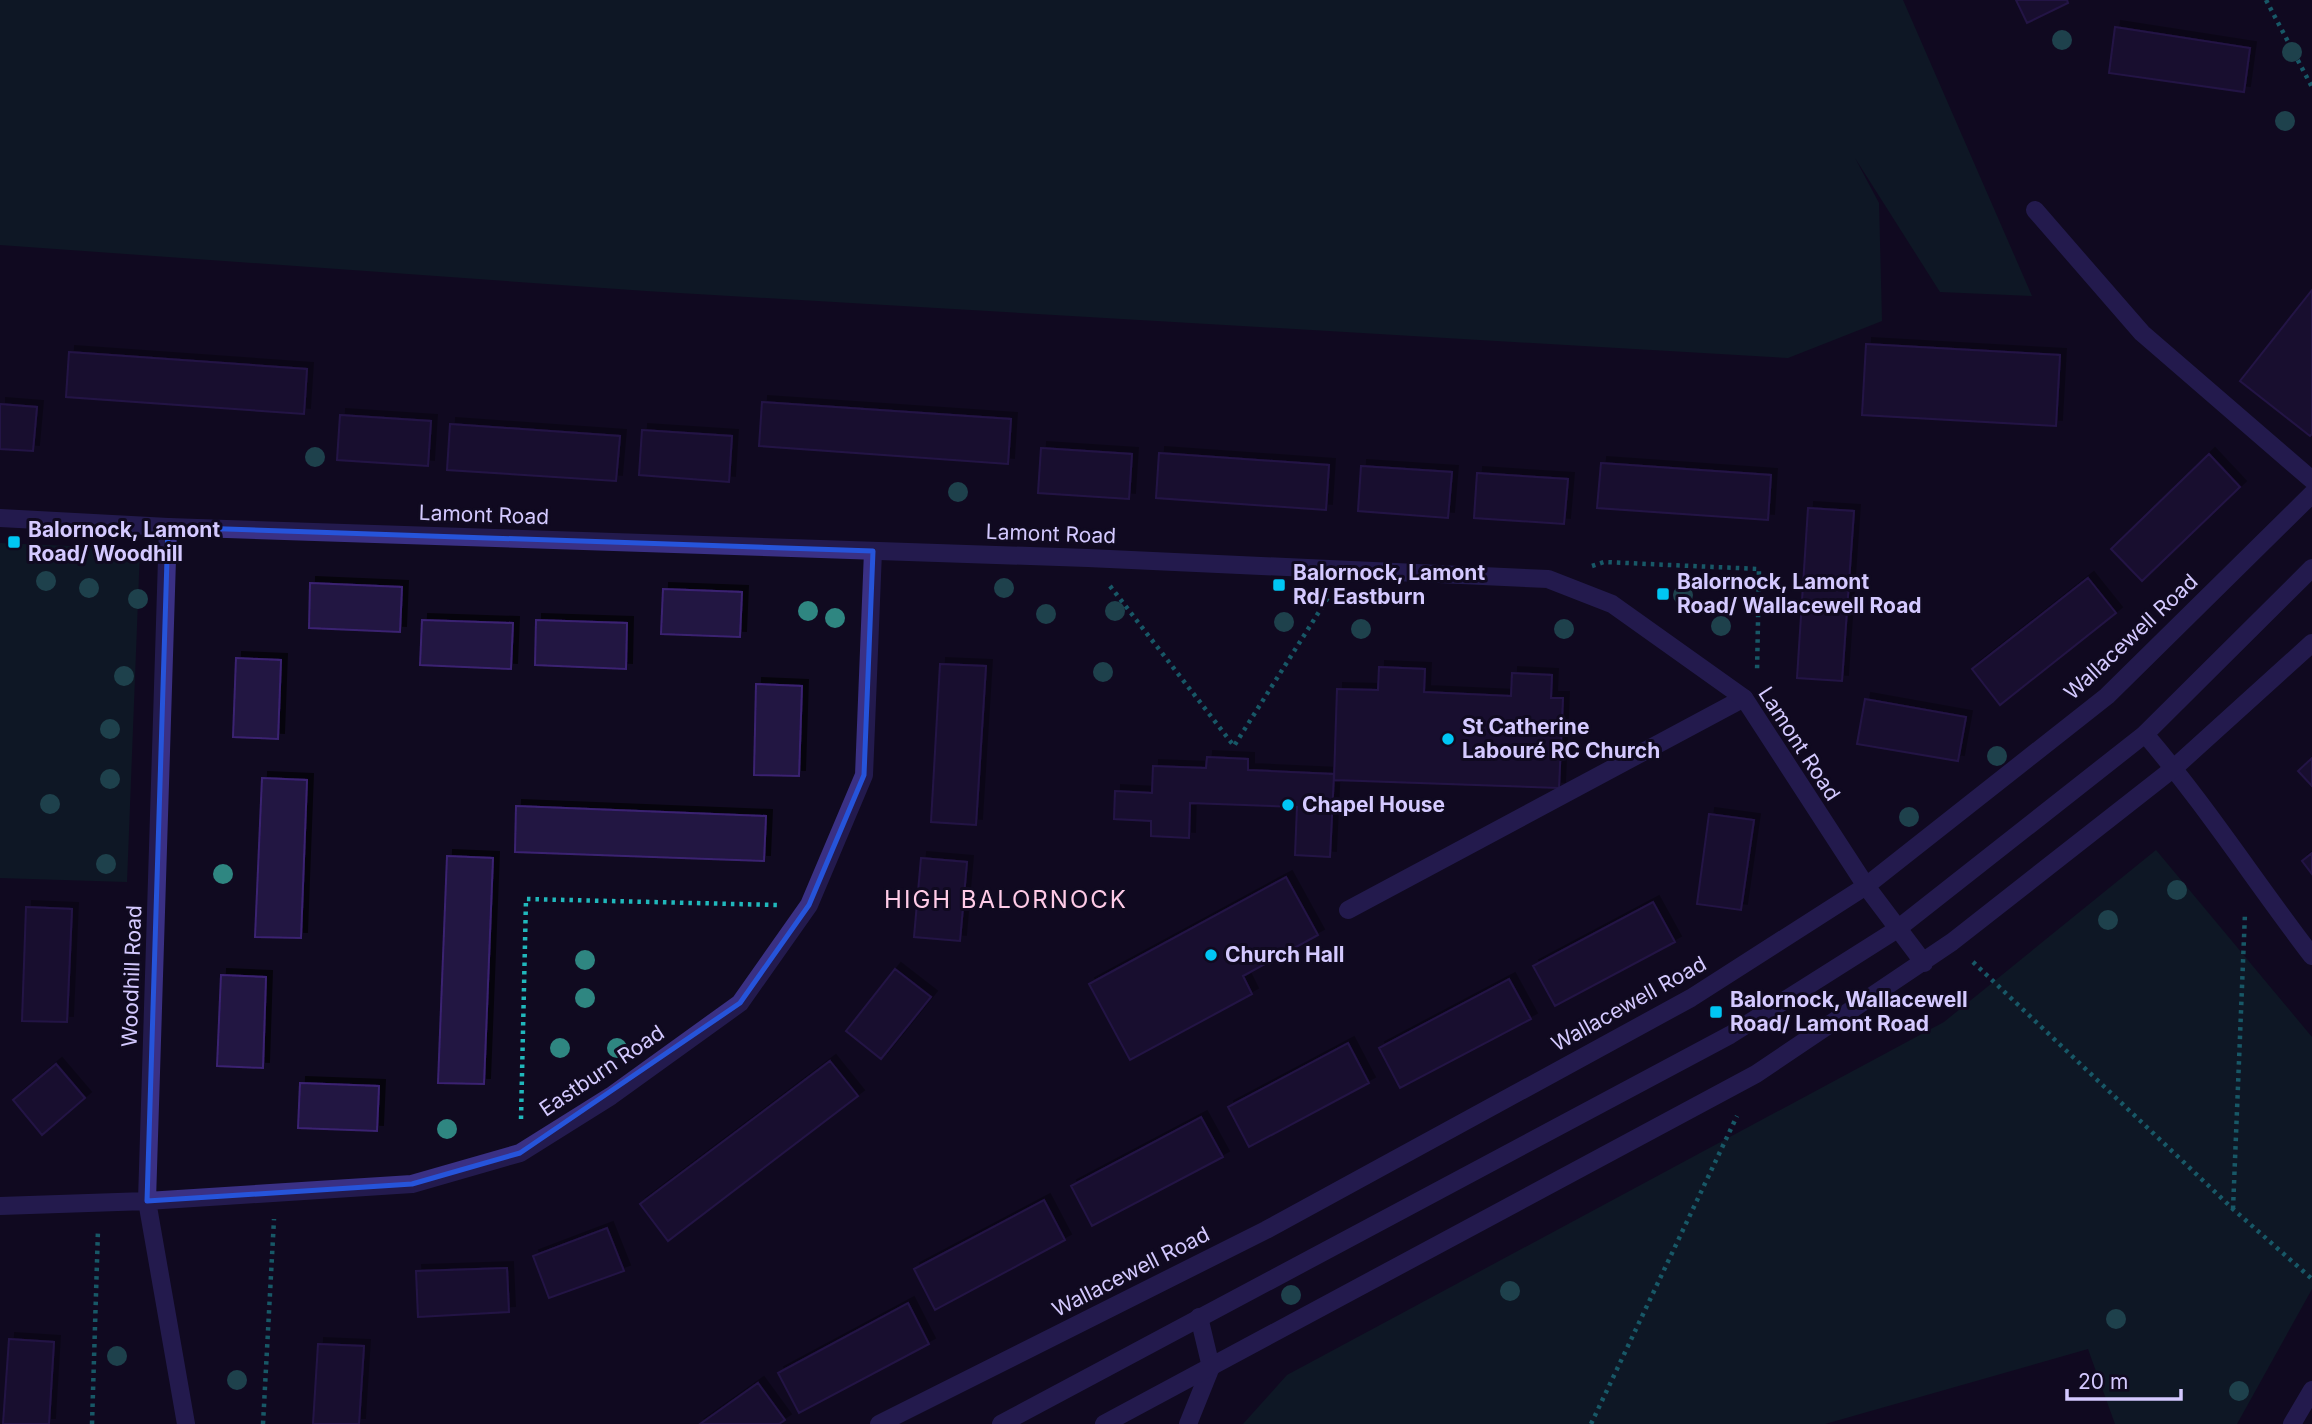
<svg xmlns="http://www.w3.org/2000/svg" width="2312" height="1424" font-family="Inter,sans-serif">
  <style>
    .green { fill: #0c292a }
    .building { fill: #221443; stroke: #3a2371; stroke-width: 2; filter: url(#shadow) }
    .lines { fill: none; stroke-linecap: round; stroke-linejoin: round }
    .path { stroke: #20b8bc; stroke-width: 4.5; stroke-dasharray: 3.5 5; stroke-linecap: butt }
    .service { stroke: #3a3084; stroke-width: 18 }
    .minor { stroke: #3a3084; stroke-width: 18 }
    .tertiary { stroke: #3a3084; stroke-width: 18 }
    .tree { fill: #2f8681 }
    .marked { fill: none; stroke: #2654da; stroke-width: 5; stroke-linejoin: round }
    .poi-dot { fill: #00c6f4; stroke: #100a20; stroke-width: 2.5 }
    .labels { text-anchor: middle; stroke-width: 6; stroke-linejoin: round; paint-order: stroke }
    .street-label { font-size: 21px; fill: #d4c9ff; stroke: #100a20 }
    .poi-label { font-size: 21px; font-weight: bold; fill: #d4c9ff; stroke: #100a20; text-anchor: start }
    .quarter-label { font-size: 24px; letter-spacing: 2px; fill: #ffcbe7; stroke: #100a20 }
  </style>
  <defs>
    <filter id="shadow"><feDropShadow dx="6" dy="-6" stdDeviation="0" flood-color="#0009"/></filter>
  </defs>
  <rect width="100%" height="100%" fill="#100a20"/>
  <path class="green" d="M0,0h1903l129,296 -92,-4 -85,-134 24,45 3,118 -94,37 -1142,-67 -646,-46z
    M0,543l140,6 -13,333 -127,-4z
    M2156,850l156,187v252l-75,135h-122l-27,-75 -263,75h-582l44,-49 657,-353z"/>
  <path class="building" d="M2016,0h51l1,3 -41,20z
    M2115,27l135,21 -6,44 -135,-19z
    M2312,290v144l-2,2 -70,-55z
    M1866,344l194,11 -4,71 -194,-11z
    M69,352l238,17 -3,45 -238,-17z
    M762,402l249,17 -3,45 -249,-18z
    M0,404l37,3 -4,44 -33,-2z
    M340,415l91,6 -3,45 -91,-6z
    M450,424l170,12 -4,45 -169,-11z
    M642,430l90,6 -3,46 -90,-7z
    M1041,448l91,6 -3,45 -91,-6z
    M1159,453l170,12 -3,45 -170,-12z
    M2209,454l31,33 -98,94 -31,-32z
    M1601,463l170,12 -3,45 -171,-12z
    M1361,466l91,6 -4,46 -90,-7z
    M1477,473l91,6 -4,45 -90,-6z
    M1808,508l46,3 -12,170 -45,-3z
    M2088,578l28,35 -116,92 -28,-36z
    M310,583l92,4 -2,45 -91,-4z
    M663,589l79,3 -2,45 -79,-3z
    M422,620l91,3 -2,46 -91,-4z
    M536,620l91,3 -1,46 -91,-4z
    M236,658l45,2 -3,79 -45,-2z
    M940,664l46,2 -10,159 -45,-3z
    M1379,667l46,2 -1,23 87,4 1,-23 40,2 -1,23h12l-4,90 -225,-8 3,-91 41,1z
    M756,684l46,2 -3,90 -45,-1z
    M1865,699l101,18 -8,44 -101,-17z
    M1207,757l41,2v11l86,4 -4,83 -35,-2 2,-48 -107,-4 -1,35 -38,-2v-15l-37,-2 1,-28 37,2 1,-27 53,2z
    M2312,758v28l-14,-15z
    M262,778l45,2 -6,158 -46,-1z
    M516,806l250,10 -2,45 -249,-9z
    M1709,814l45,6 -13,90 -44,-6z
    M2312,853v21l-10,-13z
    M447,856l46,2 -9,226 -46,-1z
    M921,858l46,4 -7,79 -46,-4z
    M1286,877l32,58 -75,41 9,18 -122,66 -41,-76z
    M1653,902l22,40 -120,64 -22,-40z
    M26,907l46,2 -5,113 -45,-1z
    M895,969l36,28 -50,62 -35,-28z
    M221,975l45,2 -3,91 -46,-2z
    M1509,979l22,40 -131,69 -21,-40z
    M1348,1043l21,40 -120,64 -21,-40z
    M830,1061l28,35 -190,145 -28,-37z
    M56,1064l29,34 -43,37 -29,-35z
    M300,1083l79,3 -2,45 -79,-3z
    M1201,1117l22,40 -131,69 -21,-40z
    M1044,1200l21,40 -130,70 -21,-41z
    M607,1228l17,43 -75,27 -16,-42z
    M507,1268l2,44 -91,5 -2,-46z
    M908,1303l21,41 -130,69 -21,-40z
    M9,1339l45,3 -5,82h-46z
    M318,1344l46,2 -5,78h-46z
    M758,1383l27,37 -6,4h-79z"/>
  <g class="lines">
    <path class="path" d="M2266,0l46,87
      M1592,566l12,-4 155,7 -2,104
      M1110,586l124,160 95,-150
      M1973,962l260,247 79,70
      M521,1119l5,-220 251,6
      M2233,1209l12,-296
      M92,1424l6,-195
      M263,1424l11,-205
      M1591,1424l146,-308"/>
    <path class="service" d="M2035,210l107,123 170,147
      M1348,910l396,-212"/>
    <path class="minor" d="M168,527l-21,674 39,223
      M2145,734c60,70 111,149 167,222
      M0,1206l147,-5 265,-17 108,-31 91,-57 129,-93 69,-98 55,-130 9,-224
      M879,1424l387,-194 425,-232 175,-112 241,-190 205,-202
      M1188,1424l23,-57 -12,-50
      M2292,1424l20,-34"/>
    <path class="tertiary" d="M0,518l168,9 920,31 460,21 64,25 132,94 122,188 58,77
      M1001,1424l729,-389 166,-105 249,-196 167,-166
      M1104,1424l652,-350 196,-132 222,-174 138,-125"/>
  </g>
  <g class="tree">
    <circle cx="2062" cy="40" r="10"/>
    <circle cx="2292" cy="52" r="10"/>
    <circle cx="2285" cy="121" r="10"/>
    <circle cx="315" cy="457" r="10"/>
    <circle cx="958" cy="492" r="10"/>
    <circle cx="46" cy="581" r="10"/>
    <circle cx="89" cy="588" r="10"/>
    <circle cx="1004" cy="588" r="10"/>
    <circle cx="1683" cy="595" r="10"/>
    <circle cx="138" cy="599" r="10"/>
    <circle cx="808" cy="611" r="10"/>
    <circle cx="1115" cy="611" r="10"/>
    <circle cx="1046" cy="614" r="10"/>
    <circle cx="835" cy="618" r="10"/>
    <circle cx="1284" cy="622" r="10"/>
    <circle cx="1721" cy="626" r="10"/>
    <circle cx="1361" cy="629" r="10"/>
    <circle cx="1564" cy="629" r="10"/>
    <circle cx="1103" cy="672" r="10"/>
    <circle cx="124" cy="676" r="10"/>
    <circle cx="110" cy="729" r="10"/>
    <circle cx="1997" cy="756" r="10"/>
    <circle cx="110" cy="779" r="10"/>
    <circle cx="50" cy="804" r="10"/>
    <circle cx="1909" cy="817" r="10"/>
    <circle cx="106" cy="864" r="10"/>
    <circle cx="223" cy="874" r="10"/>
    <circle cx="2177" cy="890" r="10"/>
    <circle cx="2108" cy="920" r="10"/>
    <circle cx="585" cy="960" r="10"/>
    <circle cx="585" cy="998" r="10"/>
    <circle cx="560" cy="1048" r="10"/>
    <circle cx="617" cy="1048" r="10"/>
    <circle cx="447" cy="1129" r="10"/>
    <circle cx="1510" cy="1291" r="10"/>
    <circle cx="1291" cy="1295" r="10"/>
    <circle cx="2116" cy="1319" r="10"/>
    <circle cx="117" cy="1356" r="10"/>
    <circle cx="237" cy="1380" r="10"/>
    <circle cx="2239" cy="1391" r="10"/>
  </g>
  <path d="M0 0H2312V1424H0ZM168,527l705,24 -9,224 -55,130 -69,98 -220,150 -108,31 -265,17z" fill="#100a20" fill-opacity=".55" fill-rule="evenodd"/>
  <path class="marked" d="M168,527l705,24 -9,224 -55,130 -69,98 -220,150 -108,31 -265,17z"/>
  <g class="poi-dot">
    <rect x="7" y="535" width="14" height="14" rx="3.5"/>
    <rect x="1272" y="578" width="14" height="14" rx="3.5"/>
    <rect x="1656" y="587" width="14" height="14" rx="3.5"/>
    <circle cx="1448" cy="739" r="7"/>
    <circle cx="1288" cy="805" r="7"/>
    <circle cx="1211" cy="955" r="7"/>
    <rect x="1709" y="1005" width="14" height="14" rx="3.5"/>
  </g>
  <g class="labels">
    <g class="street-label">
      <text transform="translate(484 515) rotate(2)" y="7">Lamont Road</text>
      <text transform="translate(1051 534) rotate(2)" y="7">Lamont Road</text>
      <text transform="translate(2131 637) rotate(-43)" y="7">Wallacewell Road</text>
      <text transform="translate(1799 744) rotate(57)" y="7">Lamont Road</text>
      <text transform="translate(132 976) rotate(-88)" y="7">Woodhill Road</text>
      <text transform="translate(1629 1004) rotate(-29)" y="7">Wallacewell Road</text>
      <text transform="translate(602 1071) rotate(-34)" y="7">Eastburn Road</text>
      <text transform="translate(1131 1272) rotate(-27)" y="7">Wallacewell Road</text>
    </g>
    <g class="poi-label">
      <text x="28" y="537">Balornock, Lamont<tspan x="28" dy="24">Road/ Woodhill</tspan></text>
      <text x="1293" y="580">Balornock, Lamont<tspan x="1293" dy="24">Rd/ Eastburn</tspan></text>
      <text x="1677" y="589">Balornock, Lamont<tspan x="1677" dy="24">Road/ Wallacewell Road</tspan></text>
      <text x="1462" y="734">St Catherine<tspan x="1462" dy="24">Labouré RC Church</tspan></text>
      <text x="1302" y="812">Chapel House</text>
      <text x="1225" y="962">Church Hall</text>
      <text x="1730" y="1007">Balornock, Wallacewell<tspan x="1730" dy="24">Road/ Lamont Road</tspan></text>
    </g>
    <g class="quarter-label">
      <text x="1006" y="908">HIGH BALORNOCK</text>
    </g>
  </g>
  <path d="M2067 1389v10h114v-10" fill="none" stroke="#d4c9ff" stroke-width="3.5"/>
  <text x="2078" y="1389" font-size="21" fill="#d4c9ff" stroke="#100a20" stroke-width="5" paint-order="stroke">20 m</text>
</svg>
